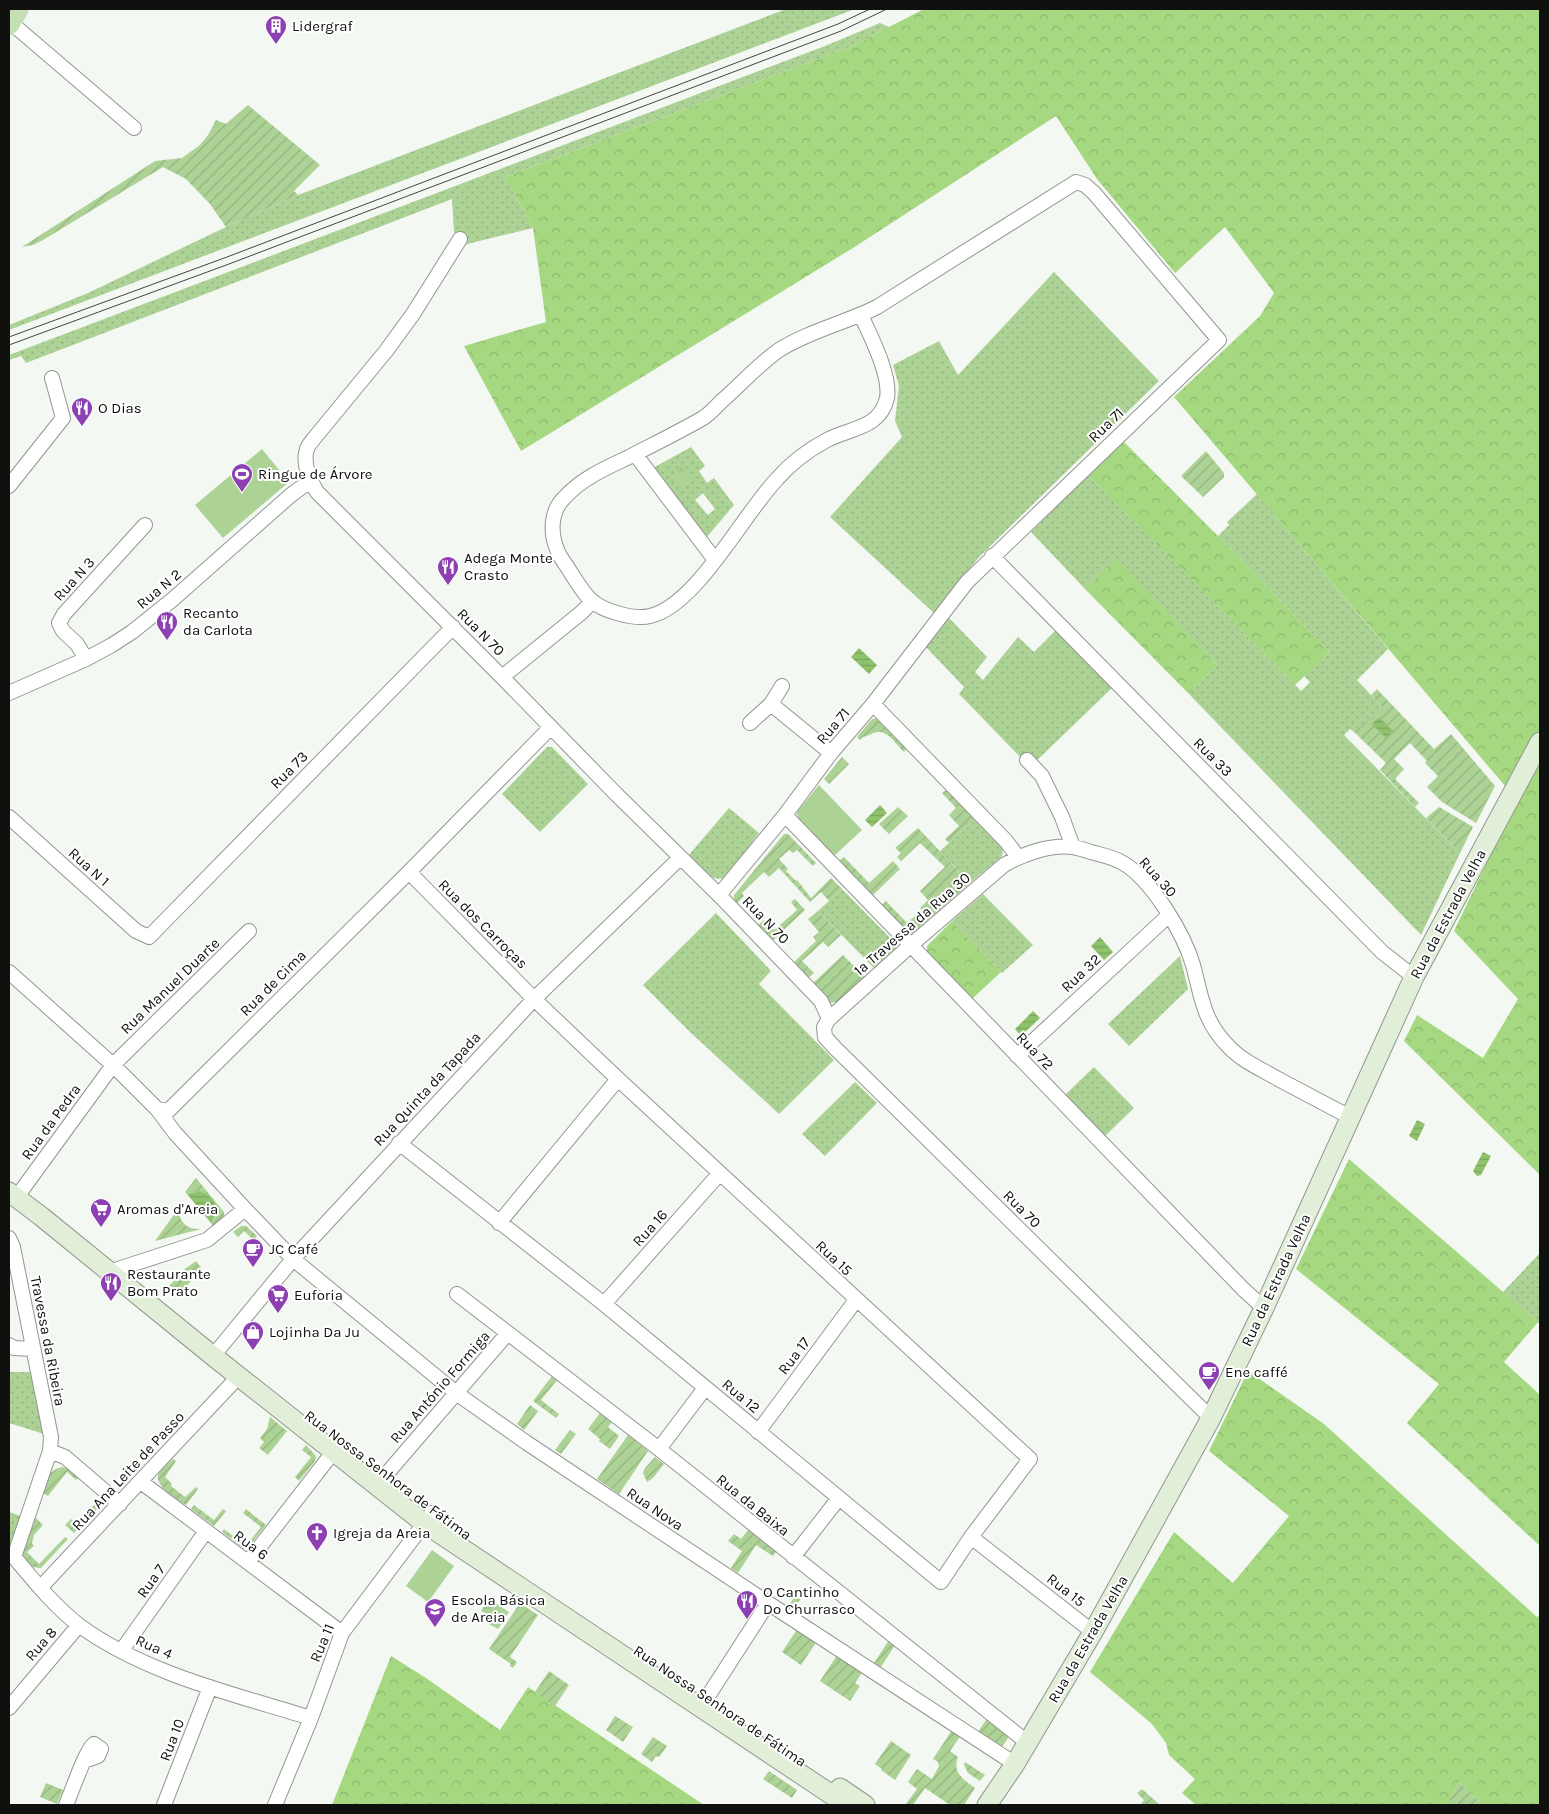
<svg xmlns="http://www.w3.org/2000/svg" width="1549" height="1814" font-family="Karla,sans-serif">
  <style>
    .grass { fill: url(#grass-dots); fill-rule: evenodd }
    .forest { fill: url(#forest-crowns) }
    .park { fill: url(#park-tufts) }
    .garden { fill: url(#garden-furrows) }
    .pitch { fill: #add295 }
    .water { fill: url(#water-rules) }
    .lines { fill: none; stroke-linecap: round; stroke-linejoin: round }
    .street-casing { stroke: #929690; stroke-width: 16 }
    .secondary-casing { stroke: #929690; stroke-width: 21 }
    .primary-casing { stroke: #d4d4d4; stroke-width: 23 }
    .street { stroke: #fff; stroke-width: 14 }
    .secondary { stroke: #e2efd8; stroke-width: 19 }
    .primary { stroke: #c4e0b2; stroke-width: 21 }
    .tram { stroke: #434542; stroke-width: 1 }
    .labels { text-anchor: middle; stroke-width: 4; stroke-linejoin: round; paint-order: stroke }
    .poi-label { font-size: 15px; fill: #10110f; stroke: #fff; text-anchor: start }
    .street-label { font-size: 15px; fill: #10110f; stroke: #fff }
  </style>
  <defs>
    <pattern id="grass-dots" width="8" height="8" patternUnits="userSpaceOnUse" patternTransform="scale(1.25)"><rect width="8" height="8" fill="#add295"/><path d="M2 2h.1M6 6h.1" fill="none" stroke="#94b37f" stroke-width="1.8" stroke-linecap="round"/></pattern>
    <pattern id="forest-crowns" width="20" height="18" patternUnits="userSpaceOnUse" patternTransform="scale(1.25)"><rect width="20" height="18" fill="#a5d881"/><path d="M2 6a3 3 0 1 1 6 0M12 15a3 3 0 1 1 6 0" fill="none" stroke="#8db86e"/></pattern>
    <pattern id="park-tufts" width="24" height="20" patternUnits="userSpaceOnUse" patternTransform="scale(1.25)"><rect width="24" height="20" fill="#add295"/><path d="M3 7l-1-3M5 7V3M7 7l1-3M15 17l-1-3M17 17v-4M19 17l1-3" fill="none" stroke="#94b37f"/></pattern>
    <pattern id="garden-furrows" width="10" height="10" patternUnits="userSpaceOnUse" patternTransform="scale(1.25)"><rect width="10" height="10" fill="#add295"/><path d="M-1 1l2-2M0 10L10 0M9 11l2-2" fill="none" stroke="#94b37f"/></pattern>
    <pattern id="water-rules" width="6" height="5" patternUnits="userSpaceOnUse" patternTransform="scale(1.25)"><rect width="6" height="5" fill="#8fc26c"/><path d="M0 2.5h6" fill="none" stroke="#7aa65c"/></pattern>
  </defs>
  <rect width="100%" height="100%" fill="#f4f8f2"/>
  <path class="grass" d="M786,9h69l-846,321v-5l79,-32 138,-66 72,-32z
    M880,23l9,4 -37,19 -347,131 28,51 -70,17 -9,-13 -2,-33 -426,164 -5,-7 -12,4v-5l816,-309z
    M1054,272l105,109 -180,176 -45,56 -104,-96 72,-80 -7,-16 4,-35 -6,-21 46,-24 19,34z
    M691,447l14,19 -6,5 8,12 7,-5 20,27 -28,33 -53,-70zM703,493l12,16 -7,6 -13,-15z
    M1088,475l213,216 9,-9 -6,-6 26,-24 -112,-116 11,-11 -2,-3 30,-28 131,155 -31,31 25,27 -28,25 -4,-3 -6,6 116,118 -39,82 -232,-241 28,-29 -101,-106 -31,30 -54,-57z
    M949,618l38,39 -12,15 8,8 35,-43 16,15 22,-22 56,58 -82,79 -66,-68 -5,-5 5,-7 -38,-40z
    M547,747h5l36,37 -48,48 -38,-38z
    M729,808l30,25 -34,45c-16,4 -26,-12 -37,-22z
    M976,819l27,28 -1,9 -32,27 -30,-32z
    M842,889l54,55 -1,7 -20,18 -57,-58z
    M983,894l50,51 -31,28 -50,-52z
    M716,913l55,58 -12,13 75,76 -55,54 -89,-82 -47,-47z
    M1180,956l8,33 -59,57 -21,-22z
    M1094,1067l40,41 -29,28 -40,-41z
    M855,1082l22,21 -52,53 -23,-22z
    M1540,1253v71l-37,-32z
    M9,1372h22l13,62 -35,-11z
    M9,1512l12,4 -10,31 -2,-2z"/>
  <path class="forest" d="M924,9h616v1166l-136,-134 13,-26 66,43 35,-59 -64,-68 63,-131 -343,-403 86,-81 14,-23 -49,-66 -50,46 -78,-94 -41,-63 -203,132 -332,203 -57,-105 82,-24 -13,-94 -28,-51 347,-131z
    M1124,442l94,94 112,116 -35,33 -207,-210z
    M1116,558l101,107 -28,29 -104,-105z
    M952,921l49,51 -29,27 -45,-48v-5z
    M1349,1159l189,163 -34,40 36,33v151l-133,-123 32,-39 -143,-115z
    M1248,1371l76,53 213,193 3,-3v191h-57l-24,-23 -12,23h-251l-14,-12 13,-14 -26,-24 -3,-12 -14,-19 -62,-52 84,-140 59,51 56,-67 -80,-65z
    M391,1656l35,22 74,52 28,-43 176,118h-372z"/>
  <path class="park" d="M682,467l9,13 -11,8 -9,-12z
    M486,1603l6,4 3,-4 14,9 -11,17 -11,-6 2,-3 -4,-2 2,-4 -6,-3z"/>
  <path class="garden" d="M248,105l72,60 -26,26 4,4 -72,32 -16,-23 -24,-25 -23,-12 -120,73 -10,5 -11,2 133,-86 27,-3 18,-13 8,-10 8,-15 10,4z
    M1206,451l18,22v4l-21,20 -22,-21z
    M1377,689l57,60 17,-15 44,52 -19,37 -34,-21 -15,-15 11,-11 -13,-13 2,-2 -17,-18 -16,16 10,10 -9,10 24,24 -4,4 -35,-37 6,-7 -32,-31 28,-25 -11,-12z
    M878,718l29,30 -3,4c-7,-7 -16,-21 -26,-20 -4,0 -10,4 -15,5l-3,3 -3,-3 15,-18z
    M842,757l7,7 -20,20 -5,-5z
    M947,789l29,30 -27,24 -4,-4 14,-13 -10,-11 7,-7 -14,-15z
    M898,807l10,9 -19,18 -10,-10z
    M1439,807l34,20 -13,26 -34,-35z
    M918,828l52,55 -57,50h-5l-26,-28 4,-4 21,22 15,-13 -2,-2 8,-8 -8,-9 25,-24 -25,-24 -19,18 -4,-4 4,-4 -6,-5z
    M784,834h4l28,29 -3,3 -16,-16 -4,3 -4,-3 -10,9 9,10 -2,2 10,10 1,-1 14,18 20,-20 11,11 -13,12 -8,-9 -11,10 -31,-34 -10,9 -5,-5 -22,21 2,3 -7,7 -3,-3v-5z
    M844,857l25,26 24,-22 7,8 -28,27 -33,-35z
    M795,899l10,11 -33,31 -14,-16 6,-5 10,10 23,-20 -6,-8z
    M818,911l23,24 -13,12 -5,-5 -21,19 12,12 -6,5 -15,-15 23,-22 -3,-4 6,-5 -11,-13z
    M843,955l22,22 -28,25 -7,1 -18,-19z
    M196,1178l28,34v6l-11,9 -2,-4 4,-7 -16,-25 -12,3 -2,-2z
    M178,1209c2,14 9,21 23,20l-46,12z
    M241,1226h5l11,10 -3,4 -10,-9 -6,6 -5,-5z
    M196,1261l6,8 -7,7 -17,21 -11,-9 18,-19z
    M552,1376l5,4 -16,20 18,14 -3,4 -23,-17z
    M530,1405l8,6 -14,19 -7,-6z
    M600,1413l12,9 -4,5 11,9 -9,13 -11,-8 1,-2 -12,-10z
    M270,1417l17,14 -19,24 -9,-7 5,-6 -4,-4 7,-9z
    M570,1430l6,4 -15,20 -6,-4z
    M628,1435l20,16 -29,43 -22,-15z
    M306,1445l10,11 -1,5 -16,20 -4,-4 16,-20 -9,-7z
    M655,1457l9,7 -11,14 -6,4 -4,-9 2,-5z
    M173,1459l3,2 -11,16 7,7 -1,2 14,11 11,-10 2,2 -12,16c-8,-6 -34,-19 -27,-32 3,-5 10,-10 14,-14z
    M62,1467l6,1 10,10 -2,2 -9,-8 -19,24 -5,-3c4,-13 5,-23 19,-26z
    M98,1501v7l-24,25 -9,-8 6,-6 5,5z
    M194,1505l20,15 9,-11 3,2 -12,15 -23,-17z
    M246,1509l20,16 -18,23 -4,1 -22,-17 2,-3 22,17 15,-19 -18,-14z
    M34,1516l9,9 -9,10 -2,8 2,3 -7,6 12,12 26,-27 3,2 -27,29c-11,0 -17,-6 -19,-17z
    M748,1530l28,22 -3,4 -17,-11 -18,28 -7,-5 11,-17 -14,-10 6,-7 7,5z
    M800,1590l5,3 -12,16 -5,-3z
    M520,1603l18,12 -28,42 7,5 -4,6 -3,-2 1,-2 -22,-15z
    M798,1628l19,13 -16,24 -19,-13z
    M889,1640l6,5 -14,22 -7,-4z
    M838,1654l25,17 -8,12 5,3 -10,15 -30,-20z
    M549,1671l20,14 -14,21 -20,-14z
    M615,1716l18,11 -10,15 -17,-12z
    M988,1717l22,18 -8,12 -24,-15z
    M952,1730l9,5 -11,16 8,6c-6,16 6,23 17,31l-11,17h-14l-25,-17 -12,17h-8l12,-16 -9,-7 9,-13 15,10 7,-13 -1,-4 -5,-3z
    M653,1737l14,9 -8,11 -3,-1 -4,6 -11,-8z
    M891,1741l20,14 -16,25 -14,-10 1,-1 -7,-5z
    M965,1762l20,13 -5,6 -12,-8 -4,-8z
    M769,1771l28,19 -5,8 -29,-19z
    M1459,1782l24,23h-36z
    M46,1783l17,7 -6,14 -17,-7z
    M1142,1789l18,16h-20l4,-5 -7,-7z"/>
  <path class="pitch" d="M262,449l27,33 -66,56 -28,-33z
    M819,785l43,45 -28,26 -36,-38 -1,-6z
    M432,1550l22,16 -26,36 -22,-16z"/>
  <path class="water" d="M859,648l18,17 -8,9 -18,-17z
    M1379,717l14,14 -7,7 -14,-14z
    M880,805l7,8 -15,14 -7,-7z
    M1100,937l13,15 -9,8 -13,-14z
    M1033,1011l7,7 -19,18 -6,-7z
    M1417,1120l8,4 -8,17 -8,-5z
    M1483,1152l8,4 -10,19 -4,1 -4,-5z
    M199,1191c17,6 21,17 12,32l-24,-29z"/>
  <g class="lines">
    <g class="street-casing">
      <path id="street" d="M10,22l124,106
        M460,239l-47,75 -27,37 -70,85c-3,4 -8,9 -9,13 -5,15 3,31 10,43l185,185 114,117 103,101 102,106 8,18
        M635,454l80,106
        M9,486l54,-68 -11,-40
        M992,556l390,396 32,25
        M86,659l-9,-15 -14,-13 -4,-8 5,-9 81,-89
        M502,677l80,-65 10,-10
        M9,693l77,-34 26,-14 20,-13 40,-32 119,-105 19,-14
        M771,704l11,-18
        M873,704l133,137 12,16
        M750,723l21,-19 60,49
        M1027,760l15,16 20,41 11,30
        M785,815l459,475 20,18
        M9,817l127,114 13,6 304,-310
        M719,895l66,-80 46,-62 42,-49 94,-122 252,-242 -125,-147 -9,-8 -9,-3 -199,125c-32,16 -68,24 -98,43 -20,14 -37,33 -55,49 -7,6 -13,14 -21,19 -24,14 -49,26 -74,39 -23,11 -47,21 -65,41 -14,14 -14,36 -6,54 3,7 9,14 13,21 6,9 12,20 20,27 11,11 44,20 59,16 46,-10 94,-103 127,-137 14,-16 31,-29 50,-39 22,-12 53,-11 60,-42 4,-23 -17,-63 -26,-83
        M9,972l104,93 44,44 11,2 241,-239 142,-145
        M1017,1056l152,-141
        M157,1109l18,24 70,76 48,50 163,134 71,50 241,160 247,161
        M399,1143l205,161 337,278 30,-45 59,-78 -412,-380 -84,-80 -125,-127
        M16,1198l97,-133 136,-134
        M499,1223l119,-144
        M9,1238l4,9 38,190 -1,14 -36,106
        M118,1269l89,-29 38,-31
        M457,1294l202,155 369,294
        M604,1304l116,-131
        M9,1345l5,3 19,1
        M213,1356l80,-97 241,-260 146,-141
        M1211,1418l-376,-370 -10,-11 -1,-10 5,-8 82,-74 93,-80c19,-11 46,-21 69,-18 6,1 12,3 18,5 11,3 22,5 32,11 29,17 61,71 70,102 9,33 10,56 36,82 13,14 34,23 51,33 23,12 47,25 70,37
        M758,1432l98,-132
        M659,1449l46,-61
        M50,1451l15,6 55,47
        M141,1482l201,151
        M377,1485l130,-151
        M971,1537l122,95
        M14,1557c20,24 41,50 66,69 66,48 154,68 231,92
        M793,1557l46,-59
        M248,1562l86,-111
        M40,1588l199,-212
        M122,1650l84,-119
        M701,1707l67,-104
        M9,1708l70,-83
        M66,1805c5,-11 20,-56 28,-61l7,5 -3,7 -14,5
        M164,1805l46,-118
        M275,1805l36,-87 31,-85 90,-120"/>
    </g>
    <g class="secondary-casing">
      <path id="secondary" d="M9,1192l33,25 171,139 211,167 423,282
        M840,1788l25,17
        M987,1805l28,-41 78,-132 118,-214 53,-110 150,-331 126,-235"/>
    </g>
    <g class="primary-casing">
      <path id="primary" d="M9,24l8,-15"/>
    </g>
    <use href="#street" class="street"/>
    <use href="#secondary" class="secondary"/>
    <use href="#primary" class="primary"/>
    <path class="tram" d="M9,337l218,-80 611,-233 32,-15
      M9,345l220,-81 612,-233 46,-22"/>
  </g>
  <defs>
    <g id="building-pin" transform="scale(1.125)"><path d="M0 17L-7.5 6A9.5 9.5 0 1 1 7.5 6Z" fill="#8d40b1" stroke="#fff"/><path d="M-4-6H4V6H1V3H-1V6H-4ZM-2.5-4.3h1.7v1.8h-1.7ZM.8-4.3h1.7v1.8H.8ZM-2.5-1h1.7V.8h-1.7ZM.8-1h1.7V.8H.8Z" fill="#fff"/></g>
    <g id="restaurant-pin" transform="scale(1.125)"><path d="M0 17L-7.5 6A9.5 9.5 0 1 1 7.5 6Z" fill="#8d40b1" stroke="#fff"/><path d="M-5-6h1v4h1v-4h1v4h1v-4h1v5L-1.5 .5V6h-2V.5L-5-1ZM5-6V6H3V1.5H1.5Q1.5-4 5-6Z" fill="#fff"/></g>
    <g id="stadium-pin" transform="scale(1.125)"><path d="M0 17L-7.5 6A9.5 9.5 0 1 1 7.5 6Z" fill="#8d40b1" stroke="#fff"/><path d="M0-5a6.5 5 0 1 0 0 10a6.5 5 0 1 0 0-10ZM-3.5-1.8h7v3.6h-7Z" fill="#fff"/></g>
    <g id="supermarket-pin" transform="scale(1.125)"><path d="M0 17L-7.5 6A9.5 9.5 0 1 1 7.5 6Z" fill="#8d40b1" stroke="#fff"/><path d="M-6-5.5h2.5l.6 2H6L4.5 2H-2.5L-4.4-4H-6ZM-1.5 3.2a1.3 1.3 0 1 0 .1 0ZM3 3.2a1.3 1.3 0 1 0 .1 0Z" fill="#fff"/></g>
    <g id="cafe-pin" transform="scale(1.125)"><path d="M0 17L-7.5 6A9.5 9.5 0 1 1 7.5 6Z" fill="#8d40b1" stroke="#fff"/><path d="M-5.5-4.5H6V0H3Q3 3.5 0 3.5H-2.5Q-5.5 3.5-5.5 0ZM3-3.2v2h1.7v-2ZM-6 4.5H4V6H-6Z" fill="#fff"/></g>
    <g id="shop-pin" transform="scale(1.125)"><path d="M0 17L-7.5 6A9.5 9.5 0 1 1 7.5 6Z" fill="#8d40b1" stroke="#fff"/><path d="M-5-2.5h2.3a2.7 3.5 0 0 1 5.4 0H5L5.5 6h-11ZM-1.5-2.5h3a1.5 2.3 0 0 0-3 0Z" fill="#fff"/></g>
    <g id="church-pin" transform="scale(1.125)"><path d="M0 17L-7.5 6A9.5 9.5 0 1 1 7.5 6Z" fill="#8d40b1" stroke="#fff"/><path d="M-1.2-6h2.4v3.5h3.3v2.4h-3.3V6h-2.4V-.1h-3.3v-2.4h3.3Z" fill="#fff"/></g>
    <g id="school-pin" transform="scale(1.125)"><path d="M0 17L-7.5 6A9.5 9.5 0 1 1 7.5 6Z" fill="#8d40b1" stroke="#fff"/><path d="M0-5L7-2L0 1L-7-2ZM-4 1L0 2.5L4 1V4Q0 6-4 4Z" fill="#fff"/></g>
  </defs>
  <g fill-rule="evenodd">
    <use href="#building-pin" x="276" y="26"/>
    <use href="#restaurant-pin" x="82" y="408"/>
    <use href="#stadium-pin" x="242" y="474"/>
    <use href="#restaurant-pin" x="448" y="567"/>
    <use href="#restaurant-pin" x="167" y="622"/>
    <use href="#supermarket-pin" x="101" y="1209"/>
    <use href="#cafe-pin" x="253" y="1249"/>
    <use href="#restaurant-pin" x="111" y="1283"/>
    <use href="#supermarket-pin" x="278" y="1295"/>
    <use href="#shop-pin" x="253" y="1332"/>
    <use href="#cafe-pin" x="1209" y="1372"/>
    <use href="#church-pin" x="317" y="1533"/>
    <use href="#restaurant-pin" x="747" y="1601"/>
    <use href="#school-pin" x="435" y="1609"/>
  </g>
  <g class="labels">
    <g class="poi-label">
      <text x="292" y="31">Lidergraf</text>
      <text x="98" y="413">O Dias</text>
      <text x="258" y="479">Ringue de Árvore</text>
      <text x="464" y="563">Adega Monte<tspan x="464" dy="17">Crasto</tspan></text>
      <text x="183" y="618">Recanto<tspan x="183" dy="17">da Carlota</tspan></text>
      <text x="117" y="1214">Aromas d'Areia</text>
      <text x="269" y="1254">JC Café</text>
      <text x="127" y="1279">Restaurante<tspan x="127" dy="17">Bom Prato</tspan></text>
      <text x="294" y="1300">Euforia</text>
      <text x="269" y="1337">Lojinha Da Ju</text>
      <text x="1225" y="1377">Ene caffé</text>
      <text x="333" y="1538">Igreja da Areia</text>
      <text x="763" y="1597">O Cantinho<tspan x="763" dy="17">Do Churrasco</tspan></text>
      <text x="451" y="1605">Escola Básica<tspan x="451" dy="17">de Areia</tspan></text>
    </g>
    <g class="street-label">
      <text transform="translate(1106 425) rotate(-44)" y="5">Rua 71</text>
      <text transform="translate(74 579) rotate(-48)" y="5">Rua N 3</text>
      <text transform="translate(159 589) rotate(-40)" y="5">Rua N 2</text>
      <text transform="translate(481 632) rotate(45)" y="5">Rua N 70</text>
      <text transform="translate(833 726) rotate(-50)" y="5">Rua 71</text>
      <text transform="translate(1213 757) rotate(45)" y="5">Rua 33</text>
      <text transform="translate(289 770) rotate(-45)" y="5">Rua 73</text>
      <text transform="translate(89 867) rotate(42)" y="5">Rua N 1</text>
      <text transform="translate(1158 877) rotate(48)" y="5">Rua 30</text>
      <text transform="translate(1448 914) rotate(-62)" y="5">Rua da Estrada Velha</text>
      <text transform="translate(766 920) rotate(46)" y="5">Rua N 70</text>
      <text transform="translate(483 924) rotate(45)" y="5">Rua dos Carroças</text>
      <text transform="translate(912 924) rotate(-41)" y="5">1ª Travessa da Rua 30</text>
      <text transform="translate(1081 973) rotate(-43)" y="5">Rua 32</text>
      <text transform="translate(273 983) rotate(-45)" y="5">Rua de Cima</text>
      <text transform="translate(170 986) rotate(-44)" y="5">Rua Manuel Duarte</text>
      <text transform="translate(1035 1051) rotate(46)" y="5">Rua 72</text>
      <text transform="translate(427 1089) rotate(-47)" y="5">Rua Quinta da Tapada</text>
      <text transform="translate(51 1122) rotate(-54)" y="5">Rua da Pedra</text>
      <text transform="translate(1022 1209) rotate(45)" y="5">Rua 70</text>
      <text transform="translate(650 1228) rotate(-48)" y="5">Rua 16</text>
      <text transform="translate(834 1258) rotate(43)" y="5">Rua 15</text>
      <text transform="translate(1276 1280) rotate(-65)" y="5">Rua da Estrada Velha</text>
      <text transform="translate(48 1341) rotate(79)" y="5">Travessa da Ribeira</text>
      <text transform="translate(794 1356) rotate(-53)" y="5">Rua 17</text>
      <text transform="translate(440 1387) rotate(-49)" y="5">Rua António Formiga</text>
      <text transform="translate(741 1396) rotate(40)" y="5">Rua 12</text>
      <text transform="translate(128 1471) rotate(-47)" y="5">Rua Ana Leite de Passo</text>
      <text transform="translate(388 1475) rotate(37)" y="5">Rua Nossa Senhora de Fátima</text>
      <text transform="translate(753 1505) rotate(39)" y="5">Rua da Baixa</text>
      <text transform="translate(655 1509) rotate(34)" y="5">Rua Nova</text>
      <text transform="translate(251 1545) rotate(37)" y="5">Rua 6</text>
      <text transform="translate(151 1581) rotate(-55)" y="5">Rua 7</text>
      <text transform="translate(1066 1590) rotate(38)" y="5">Rua 15</text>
      <text transform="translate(1088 1639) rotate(-60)" y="5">Rua da Estrada Velha</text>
      <text transform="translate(322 1643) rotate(-67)" y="5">Rua 11</text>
      <text transform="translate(41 1644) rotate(-49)" y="5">Rua 8</text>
      <text transform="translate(154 1647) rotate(24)" y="5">Rua 4</text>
      <text transform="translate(720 1706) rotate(34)" y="5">Rua Nossa Senhora de Fátima</text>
      <text transform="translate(172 1740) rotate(-69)" y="5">Rua 10</text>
    </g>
  </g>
  <rect width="1549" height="1814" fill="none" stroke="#10110f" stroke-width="20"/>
</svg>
